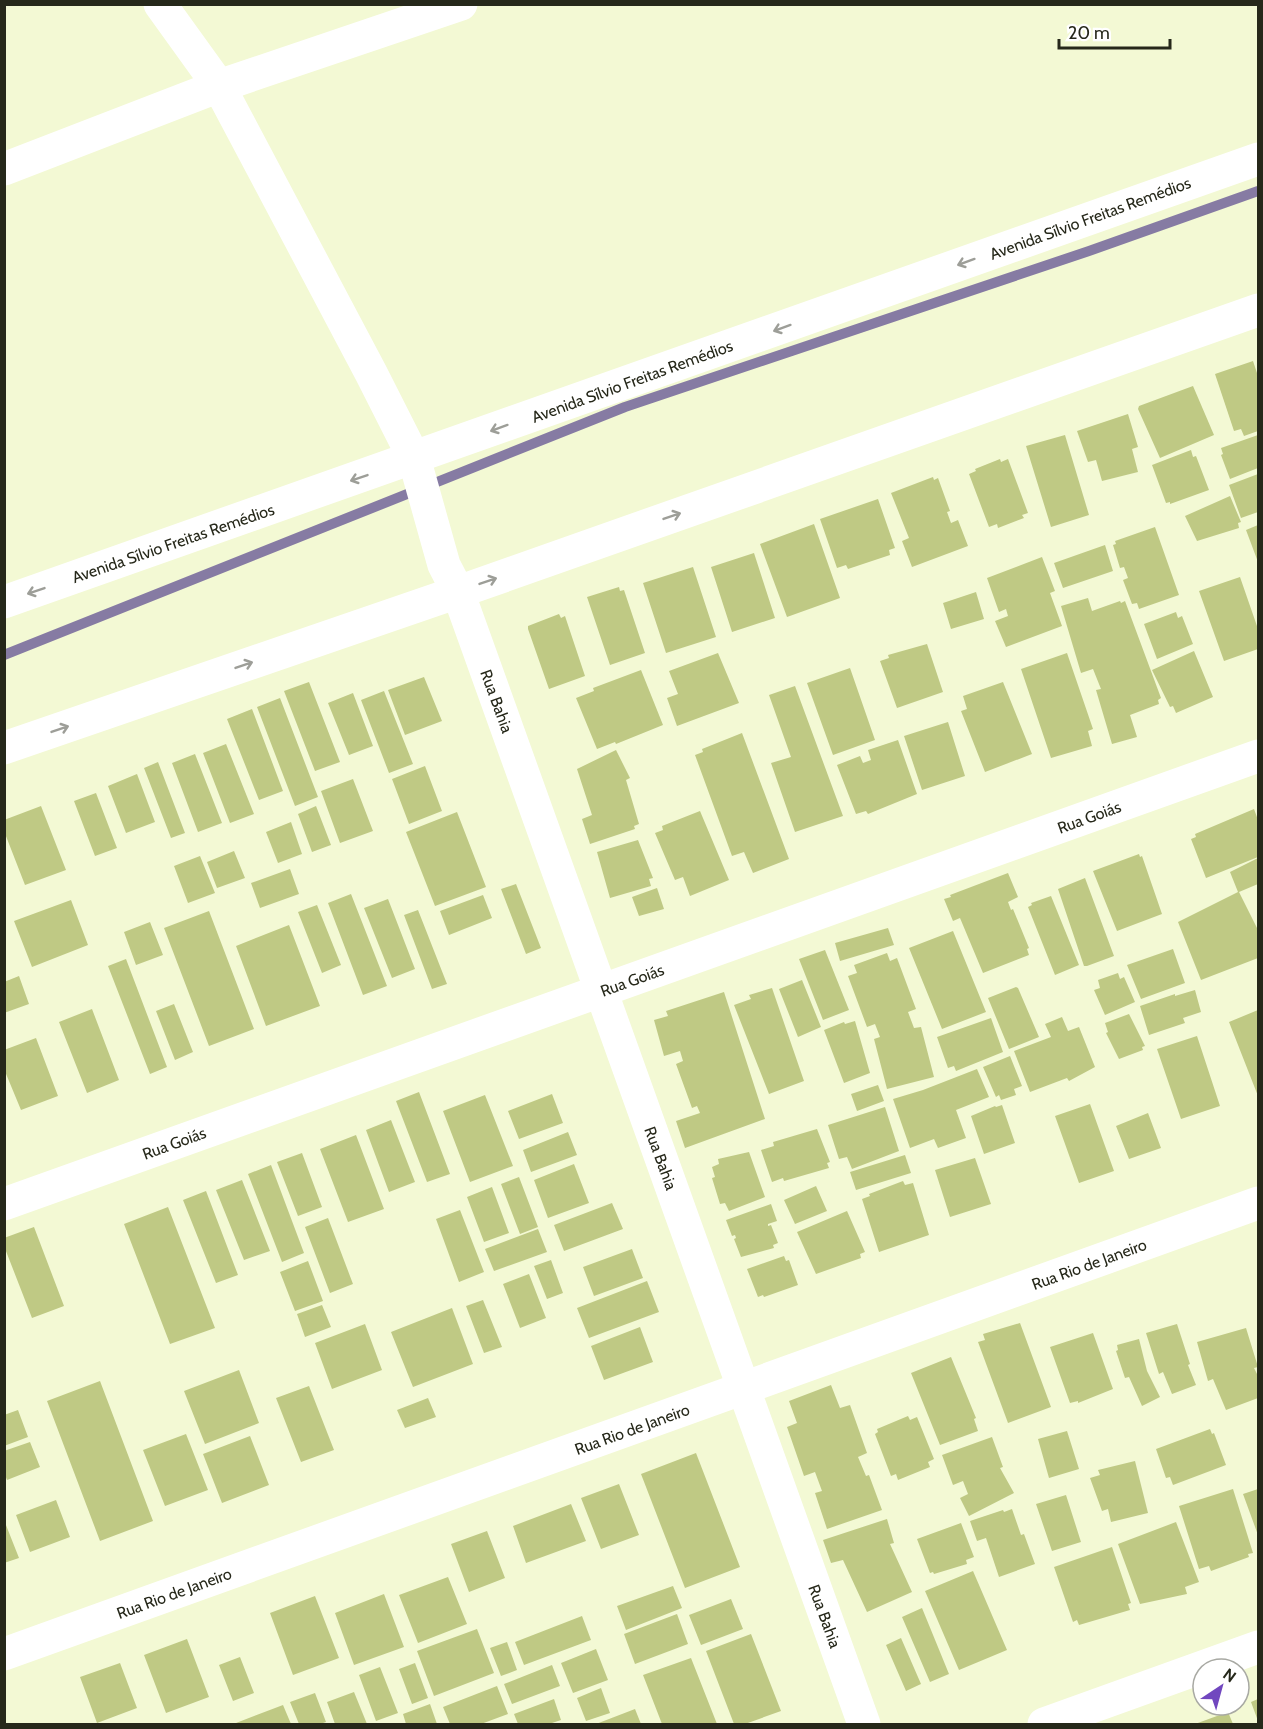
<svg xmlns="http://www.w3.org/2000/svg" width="1263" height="1729" font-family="Cabin,sans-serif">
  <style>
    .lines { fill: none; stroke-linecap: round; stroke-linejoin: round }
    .stream { stroke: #867ba3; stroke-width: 10 }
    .building { fill: #bfc984 }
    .street { stroke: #fff; stroke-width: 33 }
    .secondary { stroke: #fff; stroke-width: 33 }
    .oneway { stroke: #9d9e98 }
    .labels { text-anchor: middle; stroke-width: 6; stroke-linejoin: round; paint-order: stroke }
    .street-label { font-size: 16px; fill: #26281a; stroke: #fff }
  </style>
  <rect width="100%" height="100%" fill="#f3f9d4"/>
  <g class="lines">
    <path class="stream" d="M4,655l621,-248 464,-156 169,-60"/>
  </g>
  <path class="building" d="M1253,361l5,15v55l-14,5 -3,-7 -7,2 -19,-57z
    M1193,386l21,49 -54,23 -22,-49 1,-3z
    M1128,414l10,33 -6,2 6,23 -36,9 -6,-21 -8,2 -11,-31z
    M1065,435l24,80 -38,12 -25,-81z
    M1258,435v33l-28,11 -9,-24 2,-1 -2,-6z
    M1191,450l2,7 3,-1 13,34 -39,14v-2l-4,1 -14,-38z
    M1000,459l1,3 7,-3 20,54 -6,2 2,3 -26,10 -1,-4 -8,3 -20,-53 7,-3 -1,-2z
    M1258,474v38l-17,6 -12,-33z
    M933,477l1,3 4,-2 12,33 -3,1 4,11 7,-3 10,26 -56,21 -10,-26 7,-3 -18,-45z
    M1230,496l11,26 -3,1 1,5 -42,13 -12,-25z
    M878,499l17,49 -6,2 1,5 -42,14 -2,-4 -9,3 -17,-49z
    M814,524l26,74 -53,19 -27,-73z
    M1258,525v37l-12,-32z
    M1155,527l24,68 -40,14 -2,-6 -5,1 -9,-24 5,-2 -4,-11 -4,1 -7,-23 3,-1 -1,-3z
    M1105,545l8,26 -50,17 -9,-25z
    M754,553l21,65 -43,14 -21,-65z
    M1042,557l13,34 -5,2 12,33 -56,21 -11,-26 13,-5 -2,-7 -7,3 -12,-34z
    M693,567l23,70 -50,16 -23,-70z
    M1240,577l18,52v20l-34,12 -25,-70z
    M619,587l1,4 4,-1 21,63 -35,12 -23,-68z
    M976,592l8,27 -33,10 -8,-26z
    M1088,598l4,13 28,-10 1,2 4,-2 36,97 -3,2 1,4 -29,11 7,22 -25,7 -16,-54 5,-1 -8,-20 -12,4 -20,-67z
    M1176,612l2,6 4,-2 11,28 -36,15 -13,-35z
    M559,614l2,4 4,-2 20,60 -36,13 -21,-60v-3z
    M927,644l16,48 -46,16 -17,-47 9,-3 -1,-3z
    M1194,651l19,46 -37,16 -3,-7 -3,1 -18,-37z
    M718,653l21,50 -62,23 -10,-28 11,-4 -9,-23z
    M1067,653l26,76 -5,2 4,15 -41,12 -30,-89z
    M850,668l25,72 -42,15 -26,-72z
    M641,670l22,55 -47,19 -1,-2 -18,7 -21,-51 18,-7 -1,-3z
    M424,677l18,44 -37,14 -17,-45z
    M309,682l31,80 -25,9 -31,-80z
    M1003,682l29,72 -47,18 -24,-61 6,-2 -4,-13z
    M795,686l48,130 -48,16 -24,-69 20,-6 -22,-62z
    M384,691l29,73 -24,9 -28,-73z
    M353,693l20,53 -24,9 -21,-52z
    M280,698l38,99 -23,9 -38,-99z
    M252,709l31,82 -24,9 -32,-81z
    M948,722l17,54 -43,14 -18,-54z
    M742,733l47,126 -36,14 -9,-21 -12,4 -37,-101 8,-3 -1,-3z
    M898,740l19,54 -49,20 -2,-3 -10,3 -19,-49 23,-9 3,7 8,-3 -3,-10z
    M226,744l28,70 -24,9 -27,-70z
    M616,750l14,28 -4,2 13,44 -5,2 1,3 -45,15 -8,-25 10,-4 -15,-46z
    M195,754l27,69 -24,9 -26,-69z
    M158,762l27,71 -14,5 -27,-70z
    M425,766l17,45 -33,13 -17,-45z
    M137,774l18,48 -29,11 -18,-47z
    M353,779l20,52 -33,12 -19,-52z
    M96,793l21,55 -22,8 -21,-55z
    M41,806l25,64 -41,15 -21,-54v-11z
    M316,806l15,39 -19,7 -14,-38z
    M1254,809l4,11v37l-52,21 -15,-39 5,-2 -1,-3z
    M700,811l29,69 -39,16 -7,-19 -8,3 -20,-47 8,-3 -1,-4z
    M457,812l29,75 -51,19 -29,-74z
    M291,822l11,32 -24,9 -12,-31z
    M638,840l15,38 -4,1 2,7 -41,12 -13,-46z
    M234,851l11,27 -28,10 -10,-26z
    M1139,854l1,3 2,-1 20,58 -45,17 -24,-60z
    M200,856l15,37 -27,10 -14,-37z
    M1258,858v26l-19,8 19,38 -1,21 1,7 -57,22 -23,-58 60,-30 -8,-20z
    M290,869l9,25 -39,14 -9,-25z
    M1008,873l10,24 -10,5 3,8 2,-1 16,39 -2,1 2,6 -46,18 -23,-55 -7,3 -9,-22 7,-2 -1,-2z
    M1085,878l29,78 -27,10h-3l-26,-77z
    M516,884l25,64 -15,6 -25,-65z
    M657,888l7,21 -25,7 -7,-19z
    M351,894l36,92 -24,9 -35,-92z
    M483,895l9,23 -43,17 -9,-24z
    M1051,896l28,69 -24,10 -27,-68 4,-2 -1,-2z
    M388,899l27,70 -23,9 -28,-70z
    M71,900l17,45 -56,22 -18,-46z
    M317,905l24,60 -19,8 -24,-61z
    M418,910l29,74 -15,5 -28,-74z
    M209,911l45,118 -45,17 -45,-118z
    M150,922l13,33 -27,10 -12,-33z
    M289,925l31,81 -54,20 -30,-80z
    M888,928l6,17 -54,16 -5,-18z
    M953,931l33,81 -44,17 -33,-81z
    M1173,949l12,34 -44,16 -14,-34z
    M825,950l24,60 -26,10 -24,-61z
    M887,953l3,8 7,-3 19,51 -8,3 6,16 7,-1 13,50 -47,12 -13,-50 6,-2 -5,-13 -8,3 -19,-51 9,-3 -3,-8z
    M126,959l41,108 -17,7 -42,-108z
    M1118,973l2,6 4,-2 11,25 -30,13 -11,-25 6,-2 -2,-8z
    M19,976l10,28 -25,9v-31z
    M802,980l19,47 -23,10 -19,-48z
    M1016,987l2,1 21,49 -30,12 -21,-51z
    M772,988l32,93 -35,13 -35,-89 17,-6 -2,-4z
    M1195,990l6,22 -18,6 2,5 -36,12 -9,-29 35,-12v2z
    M724,992l41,127 -80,29 -9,-27 24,-8 -3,-7 -5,2 -16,-44 7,-3 -3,-10 -16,5 -10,-36 14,-4 -2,-5z
    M174,1004l19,48 -18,8 -19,-49z
    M92,1009l27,71 -32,13 -28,-71z
    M1258,1010v86l-29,-74z
    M1129,1014l16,32 -3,1 1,3 -24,9 -13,-26 2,-1 -3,-9z
    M1062,1017l6,14 11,-4 16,40 -26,14 -2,-3 -37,14 -16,-41 37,-14 -6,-13z
    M991,1018l12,34 -47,19 -2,-5 -6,2 -11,-31z
    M855,1021l15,52 -26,10 -20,-53 20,-8 1,2z
    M1197,1036l23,70 -39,13 -24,-70z
    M36,1038l22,58 -37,14 -17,-41v-19z
    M1010,1056l12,30 -8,3 2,6 -15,5 -2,-5 -3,2 -13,-30z
    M977,1069l12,28 -33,13 10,28 -28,10 -4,-9 -24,9 -17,-49 30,-9z
    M878,1085l6,16 -27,10 -6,-17z
    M419,1092l31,82 -23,8 -31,-81z
    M552,1094l11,29 -44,16 -11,-28z
    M485,1095l28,71 -43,16 -27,-71z
    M1090,1104l24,67 -35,12 -24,-67z
    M1002,1105l13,38 -31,11 -13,-38 24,-10 1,1z
    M885,1107l14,44 -47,18 -5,-12 -8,2 -11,-34z
    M1148,1113l13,35 -32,11 -13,-33z
    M391,1120l24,62 -26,10 -23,-62z
    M817,1129l13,33 -3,1 2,5 -45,13 -1,-3 -11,4 -11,-32 13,-4 -1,-4z
    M568,1132l9,23 -46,17 -8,-22z
    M356,1135l28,74 -36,13 -28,-73z
    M749,1152l16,45 -36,14 -4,-8 -5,1 -8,-26 3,-1 -3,-10 7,-3 -1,-5z
    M302,1153l20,54 -24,9 -21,-54z
    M905,1155l6,18 -55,17 -6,-18z
    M975,1158l16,46 -41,13 -15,-47z
    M574,1164l15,39 -41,15 -14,-38z
    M271,1165l33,88 -22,9 -34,-88z
    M519,1177l19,50 -18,7 -19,-50z
    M242,1180l28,71 -26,9 -28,-70z
    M903,1181l2,4 8,-2 16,52 -50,17 -17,-53 8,-3 -1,-2z
    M816,1186l11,25 -32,13 -11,-24z
    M492,1187l17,46 -25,9 -17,-45z
    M206,1191l32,84 -22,8 -33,-83z
    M612,1203l11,26 -59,22 -10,-26z
    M771,1204l6,17 -9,3v2l3,-1 7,18 -5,2 1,3 -33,9 -7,-18 2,-1 -1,-3 -3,1 -6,-16z
    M168,1207l47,121 -45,16 -46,-120z
    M460,1210l24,62 -25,10 -23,-63z
    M847,1211l18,41 -5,2 1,4 -45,16 -19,-42z
    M328,1218l25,66 -23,9 -25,-66z
    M34,1227l30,79 -32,12 -28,-72v-8z
    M538,1229l9,23 -53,19 -9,-22z
    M632,1249l11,29 -49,18 -11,-29z
    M784,1256l2,5 3,-1 9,25 -34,12 -1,-2 -5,2 -11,-28z
    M551,1260l12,33 -16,6 -13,-33z
    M308,1261l15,40 -28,10 -15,-39z
    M529,1274l17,44 -26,10 -17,-44z
    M647,1281l12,31 -70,26 -12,-30z
    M483,1300l19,47 -18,6 -18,-47z
    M322,1305l9,22 -26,10 -8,-23z
    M452,1308l21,56 -60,23 -22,-55z
    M1020,1323l31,84 -43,16 -30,-81 7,-2 -2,-6z
    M365,1324l17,46 -50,19 -17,-46z
    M1177,1324l13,40 -2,1 8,20 -24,9 -9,-22 -4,2 -13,-41z
    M640,1327l13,35 -49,18 -13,-34z
    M1246,1328l12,39 -4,1 4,8v22l-32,12 -13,-31 -5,2 -11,-39z
    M1093,1333l20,56 -35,14v-2l-8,2 -20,-56z
    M1139,1339l8,32 13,26 -18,9 -13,-29 -4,1 -9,-27 2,-1 -1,-5z
    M951,1357l25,61 -2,1 4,12 -38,14 -29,-72z
    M239,1370l20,53 -54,21 -21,-53z
    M100,1381l53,140 -53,20 -53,-140z
    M831,1385l9,23 10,-3 17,48 -9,4 8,19 3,-1 13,35 -55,19 -12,-36 7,-2 -7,-19 -11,4 -17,-49 10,-4 -8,-22z
    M309,1386l25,64 -33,12 -25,-64z
    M428,1398l8,19 -31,11 -8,-18z
    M18,1410l10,27 -24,9v-31z
    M908,1416l2,4 7,-3 17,42 -6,3 2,5 -32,13 -2,-6 -5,2 -16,-42 3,-2 -1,-3z
    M1210,1429l2,5 2,-1 12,32 -53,20 -3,-8 -4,1 -10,-29z
    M1067,1431l12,38 -30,9 -11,-39z
    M186,1434l22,56 -43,16 -22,-56z
    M250,1436l19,49 -47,18 -19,-49z
    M992,1437l11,30 -3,1 14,25 -45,23 -9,-18 8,-4 -5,-13 -10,4 -11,-30z
    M30,1442l10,25 -33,13 -3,-8v-21z
    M696,1453l44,114 -55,21 -44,-114z
    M1135,1461l13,52 -37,9 -3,-13 -6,2 -12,-33 10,-3 -2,-5z
    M619,1484l20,51 -38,14 -20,-51z
    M1233,1489l20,64 -5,1 1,3 -38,14 -2,-5 -10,3 -20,-63z
    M1258,1489v46l-15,-41z
    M1066,1495l15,47 -29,9 -16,-47z
    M56,1500l14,37 -40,15 -14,-37z
    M571,1504l15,37 -60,22 -13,-37z
    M1012,1509l9,26 3,-1 11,30 -36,13 -13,-39 -9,3 -7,-20 33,-11 1,2z
    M887,1519l7,24 -4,1 22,48 -45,20 -24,-52 -12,3 -8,-23z
    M4,1520l15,38 -15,5z
    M1176,1522l23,60 -14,5 2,7 -47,10 -22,-60z
    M961,1523l13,34 -8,3 1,4 -33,10 -1,-2 -3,1 -13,-34z
    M487,1531l18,47 -36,14 -18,-48z
    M1112,1547l19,56 -3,1 2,6 -51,15 -2,-5 -4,2 -19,-55z
    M973,1571l34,79 -48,20 -34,-79z
    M448,1577l19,47 -49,19 -19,-48z
    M673,1586l9,22 -56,22 -9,-24z
    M384,1594l20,53 -50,18 -19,-52z
    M315,1596l24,62 -46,17 -23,-62z
    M731,1599l12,30 -42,16 -12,-30z
    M922,1608l27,66 -19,8 -28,-65z
    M677,1614l11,30 -53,20 -11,-30z
    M582,1616l9,24 -67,25 -9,-23z
    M477,1629l17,44 -60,23 -17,-45z
    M751,1634l30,77 -36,13h-11l-28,-73z
    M901,1638l20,46 -15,7 -20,-46z
    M187,1639l22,58 -43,16 -22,-58z
    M507,1642l10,28 -16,6 -11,-28z
    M596,1649l12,31 -35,13 -12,-30z
    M240,1657l14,36 -21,8 -14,-36z
    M691,1658l26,66h-55l-19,-49z
    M120,1663l17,45 -40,15 -17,-46z
    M415,1663l13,35 -16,6 -13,-35z
    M552,1665l8,21 -48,18 -8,-20z
    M380,1667l18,46 -22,8 -17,-46z
    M497,1686l11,28 -27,10h-31l-7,-17z
    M601,1688l9,25 -24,8 -9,-23z
    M354,1692l13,32h-32l-8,-22z
    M315,1693l11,29 -6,2h-21l-9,-22z
    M554,1699l7,21 -12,4h-31l-4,-10z
    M1258,1699v22l-7,-19z
    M430,1704l7,20h-31l-3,-10z
    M283,1705l8,19h-54l-1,-1z
    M635,1709l6,15h-45z
    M1228,1712l5,12h-38z"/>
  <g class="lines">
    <path class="street" d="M160,4l59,82 152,287 43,85 30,107 14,27 406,1132
      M4,169l215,-83 242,-82
      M4,1204l1254,-448
      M4,1654l1254,-451
      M1044,1724l214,-77"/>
    <path class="secondary" d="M4,602l1254,-443
      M4,748l454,-156 800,-282"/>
  </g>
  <defs><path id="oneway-shaft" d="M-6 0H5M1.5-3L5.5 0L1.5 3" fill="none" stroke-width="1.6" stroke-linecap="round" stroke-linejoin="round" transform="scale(1.5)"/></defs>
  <g class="oneway">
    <use href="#oneway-shaft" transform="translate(966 262) rotate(160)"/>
    <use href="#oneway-shaft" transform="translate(782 328) rotate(160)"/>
    <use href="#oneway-shaft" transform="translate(499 428) rotate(160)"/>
    <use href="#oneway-shaft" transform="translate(359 478) rotate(161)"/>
    <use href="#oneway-shaft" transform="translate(672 516) rotate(-19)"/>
    <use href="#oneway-shaft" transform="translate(488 581) rotate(-19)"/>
    <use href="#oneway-shaft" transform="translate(36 591) rotate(161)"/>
    <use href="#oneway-shaft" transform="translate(244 665) rotate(-19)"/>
    <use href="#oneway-shaft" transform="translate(60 729) rotate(-19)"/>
  </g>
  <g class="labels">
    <g class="street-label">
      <text transform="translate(1090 218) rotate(-20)" y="6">Avenida Sílvio Freitas Remédios</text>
      <text transform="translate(632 381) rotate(-20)" y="6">Avenida Sílvio Freitas Remédios</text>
      <text transform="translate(173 543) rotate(-19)" y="6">Avenida Sílvio Freitas Remédios</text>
      <text transform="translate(497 701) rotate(70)" y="6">Rua Bahia</text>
      <text transform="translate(1089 817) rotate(-20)" y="6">Rua Goiás</text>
      <text transform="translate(632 980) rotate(-20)" y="6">Rua Goiás</text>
      <text transform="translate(174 1143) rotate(-20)" y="6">Rua Goiás</text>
      <text transform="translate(661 1158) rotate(70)" y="6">Rua Bahia</text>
      <text transform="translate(1089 1264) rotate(-20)" y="6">Rua Rio de Janeiro</text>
      <text transform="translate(632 1429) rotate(-20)" y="6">Rua Rio de Janeiro</text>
      <text transform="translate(174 1593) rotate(-20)" y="6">Rua Rio de Janeiro</text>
      <text transform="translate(825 1616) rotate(70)" y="6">Rua Bahia</text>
    </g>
  </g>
  <rect width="1263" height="1729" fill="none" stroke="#26281a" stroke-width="12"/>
  <g transform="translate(1221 1687) rotate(36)"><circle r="28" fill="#ffffff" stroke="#a8a9a3" stroke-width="1.5"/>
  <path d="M0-4.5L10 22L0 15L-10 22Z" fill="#7147bf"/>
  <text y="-9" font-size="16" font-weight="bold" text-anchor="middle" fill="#26281a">N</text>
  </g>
  <path d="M1059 39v9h111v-9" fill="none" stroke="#26281a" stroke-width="3"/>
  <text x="1068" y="39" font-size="18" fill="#26281a" stroke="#ffffff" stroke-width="4.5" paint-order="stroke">20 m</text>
</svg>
